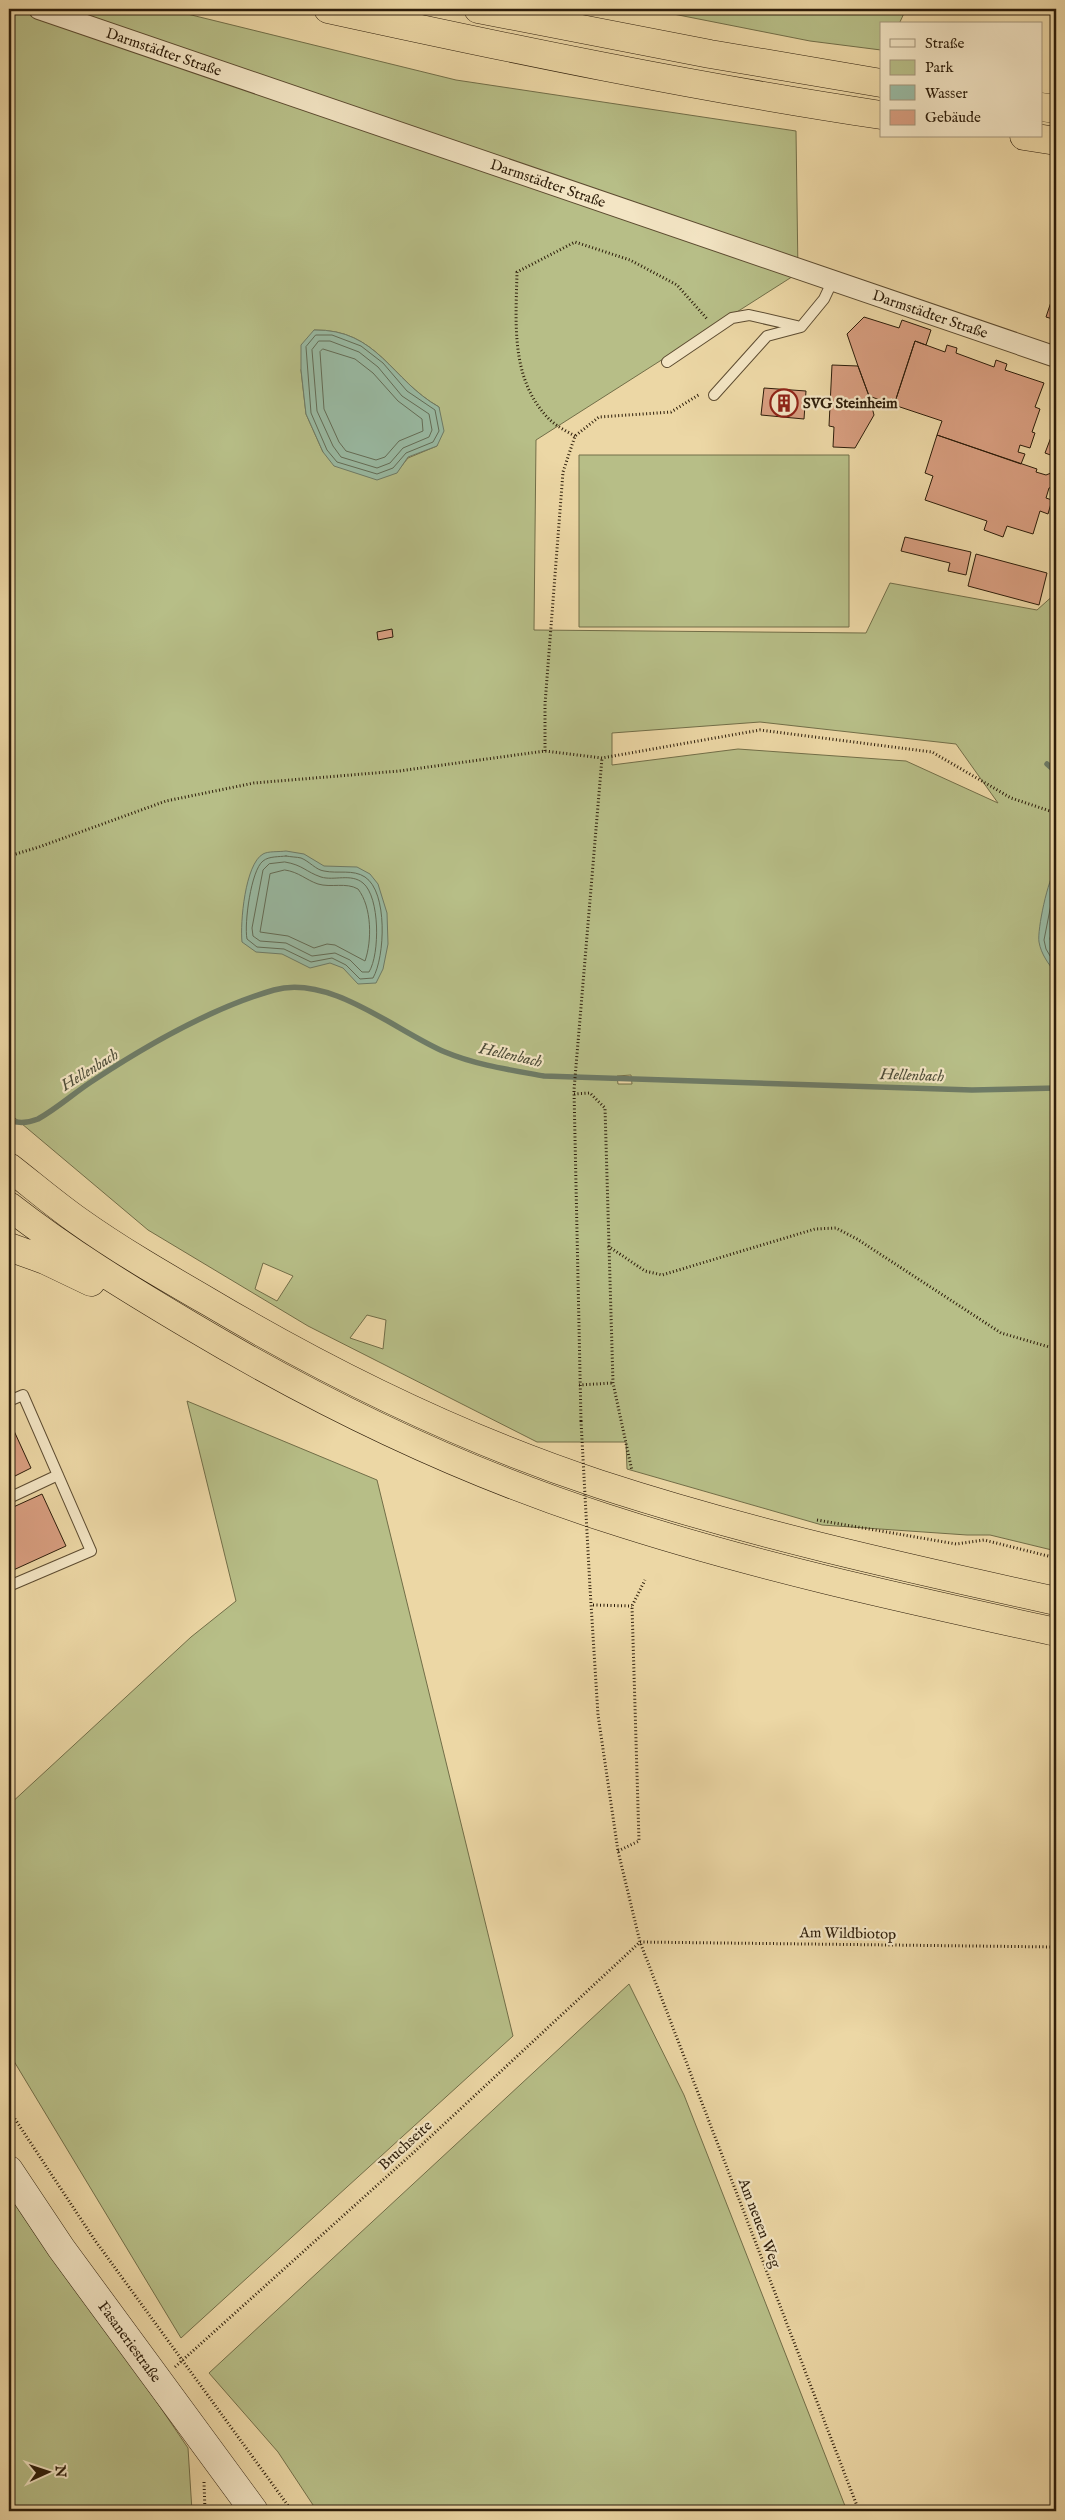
<svg xmlns="http://www.w3.org/2000/svg" width="1065" height="2520" font-family="'IM FELL English',serif">
  <style>
    .green { fill: #b7be87; stroke: #726e48; fill-rule: evenodd }
    .water { fill: #99baa3; stroke: #6e7b66 }
    .lines { fill: none; stroke-linecap: round; stroke-linejoin: round }
    .shore { stroke: #636c56; stroke-width: 1 }
    .stream { stroke: #6e7b66; stroke-width: 5.5 }
    .building { fill: #d89e80; stroke: #2d1d0a }
    .lane-casing { stroke: #5d4c31; stroke-width: 12 }
    .street-casing { stroke: #5d4c31; stroke-width: 22 }
    .secondary-casing { stroke: #2d1d0a; stroke-width: 29 }
    .highway-casing { stroke: #2d1d0a; stroke-width: 29 }
    .path { stroke: #2d1d0a; stroke-width: 3; stroke-dasharray: 1 2.5; stroke-linecap: butt }
    .lane { stroke: #f3e5c4; stroke-width: 10 }
    .street { stroke: #f3e5c4; stroke-width: 20 }
    .secondary { stroke: #f3e5c4; stroke-width: 28 }
    .highway { stroke: #ecd7a5; stroke-width: 28 }
    .path-bridge { stroke: #2d1d0a; stroke-width: 3; stroke-dasharray: 1 2.5; stroke-linecap: butt }
    .labels { text-anchor: middle; stroke-width: 4.5; stroke-linejoin: round; paint-order: stroke }
    .street-label { font-size: 15px; fill: #2d1d0a; stroke: #f3e5c4 }
    .poi-label { font-size: 15px; font-weight: bold; fill: #2d1d0a; stroke: #f3e5c4; text-anchor: start }
    .water-label { font-size: 16px; font-style: italic; fill: #4d4c38; stroke: #f3e5c4 }
  </style>
  <rect width="100%" height="100%" fill="#ecd7a5"/>
  <filter id="stains"><feTurbulence type="fractalNoise" baseFrequency=".004" numOctaves="4"/><feColorMatrix values="0 0 0 0 .2 0 0 0 0 .09 0 0 0 0 .02 0 0 0 .5 -.17"/></filter>
  <radialGradient id="worn" r=".72"><stop offset=".6" stop-color="#630" stop-opacity="0"/><stop offset="1" stop-color="#630" stop-opacity=".3"/></radialGradient>
  <path class="green" d="M9,9h158l289,71 340,51 2,142 -262,167 -2,190 332,3 24,-50 147,27 19,-17v276l-2,3 -3,95 5,6v578l-66,-16h-23l-145,-10 -195,-56 -1,-27h-89l-229,-116 -160,-96 -139,-117zM314,330c64,-1 77,50 125,77l-2,39 -29,12 -12,15 -73,-21 -17,-38 -5,-44zM760,722l196,22 42,59 -92,-42 -168,-12 -126,16v-32zM631,1075l1,9h-14l-1,-8zM263,1263l30,13 -16,25 -22,-12zM367,1315l19,5 -3,29 -33,-11z
    M648,9h258l-7,15h-18v26l-71,-9z
    M579,455h270v172h-270z
    M187,1401l190,79 136,556 -332,302 -172,-285v-248l182,-168 45,-36z
    M629,1984l55,111 163,416h-530l-39,-59 -69,-79z
    M9,2184l179,264 4,63h-183z"/>
  <path class="water" d="M314,330c64,-1 77,50 125,77l5,24 -7,15 -29,11 -11,16 -20,7 -43,-14 -11,-14 -17,-38 -5,-44v-25z
    M286,851l18,3 20,12 33,1 13,7 8,10 9,29 1,31 -5,25 -7,14 -18,1 -15,-16 -13,-5 -20,5 -28,-14 -26,-2 -14,-10c-2,-19 3,-78 21,-88 5,-3 16,-2 23,-3z
    M1056,869v104c-7,-8 -15,-19 -17,-31 -2,-12 9,-64 17,-73z"/>
  <g class="lines">
    <path class="shore" d="M316,335h16l29,11 22,17 24,28 28,19 4,21 -6,11 -27,11 -13,15 -16,6 -40,-12 -10,-12 -16,-37 -5,-66z
      M319,341h11l29,11 19,15 24,29 27,18 3,16 -3,7 -26,11 -13,15 -13,5 -36,-11 -8,-11 -16,-35 -5,-61z
      M323,349l32,10 18,14 25,28 24,18 1,12 -24,10 -14,16 -9,3 -30,-9 -7,-9 -15,-33 -4,-57z
      M286,856c5,1 11,1 15,2 8,3 15,12 23,13 14,3 29,-2 41,6 23,15 20,80 8,101l-13,1 -14,-14 -14,-7 -21,4 -27,-13 -27,-2 -10,-8c-3,-15 4,-69 16,-78 6,-5 16,-4 23,-5z
      M285,862c18,3 21,10 36,15 13,4 30,-4 42,6 17,14 17,71 6,89h-7l-12,-12 -15,-7 -23,3 -26,-13 -26,-2 -7,-5 -1,-8 11,-58 6,-6z
      M285,870c14,2 21,10 33,14 13,4 28,-2 40,5 14,18 14,52 7,72l-30,-16 -8,-1 -13,4 -26,-12 -28,-4 10,-58z
      M1056,879l-12,61 2,9 10,17
      M1056,905l-6,34 6,15"/>
    <path class="stream" d="M1047,764l9,8
      M9,1120c10,4 19,3 29,-1 20,-11 37,-27 56,-39 53,-35 118,-72 180,-90 56,-16 122,41 171,62 31,13 66,18 99,24l428,14 84,-2"/>
  </g>
  <path class="building" d="M1056,287v33l-10,-3z
    M864,317l35,11 3,-8 29,10 -5,15 -11,-4 -21,64 -25,-9 -11,-30 -11,-32z
    M915,341l30,11 2,-7 10,3 -1,5 38,14 2,-7 11,4 -2,6 39,13 -9,24 5,2 -8,23 3,1 -5,15 -10,-3 -2,7 7,2 -4,10 -84,-29 5,-14 -48,-16z
    M832,365l26,1 11,30 5,19 -19,33 -22,-1 1,-20 -5,-1z
    M764,388l42,3 -2,28 -43,-4z
    M1056,424v33l-11,-4z
    M937,435l100,34 -1,3 10,3 5,-2 5,3v10l-7,2 -3,10 6,2 -4,14 -8,-3 -7,23 -26,-8 -4,11 -19,-7 3,-9 -62,-21 8,-24 -8,-3z
    M905,537l66,15 -5,23 -18,-4 2,-8 -49,-12z
    M976,554l71,19 -8,32 -71,-19z
    M392,629l1,8 -15,3 -1,-8z
    M9,1420l22,48 -22,11z
    M42,1494l24,52 -57,26v-63z"/>
  <g class="lines">
    <g class="lane-casing">
      <path id="lane" d="M667,362l65,-44 17,-3 48,11
        M714,395l53,-59 34,-9 23,-28 9,-19
        M9,1401l14,-6 68,156 -82,35
        M9,1498l49,-23"/>
    </g>
    <g class="street-casing">
      <g id="street">
        <path id="s1" d="M39,9l1017,348"/>
      </g>
    </g>
    <g class="secondary-casing">
      <g id="secondary">
        <path id="s2" d="M9,2170l52,78 193,263"/>
      </g>
    </g>
    <g class="highway-casing">
      <path id="highway" d="M328,9c183,40 367,78 553,106
        M478,9l232,45 171,29
        M1041,107l15,2
        M1024,136l32,5
        M9,1167c22,17 44,36 68,53 42,30 87,56 132,82 123,73 254,137 390,182 150,49 303,83 457,117
        M9,1206c59,46 118,82 182,120 131,78 269,145 415,192 147,48 299,81 450,114
        M9,1247l36,13 46,22"/>
    </g>
    <path class="path" d="M575,436c-9,-5 -19,-10 -26,-17 -39,-40 -33,-96 -32,-147l58,-30 55,18 47,25 31,35
      M545,751v-47l18,-232 12,-36 24,-19 72,-5 29,-18
      M9,856l30,-9 127,-46 88,-18 145,-12 146,-20 57,7 158,-28 172,22 79,46 45,15
      M574,1094l16,-1 15,15 8,275 19,88
      M608,1246l37,25 17,4 153,-46 21,-1 21,11 144,94 55,16
      M579,1385l34,-2
      M581,1421l-7,-331 28,-332
      M817,1520l139,24 28,-4 72,18
      M590,1588l8,127 20,136 22,91 219,569
      M593,1605l39,1
      M618,1851l21,-10 -7,-235 13,-26
      M640,1942l416,5
      M9,2110l85,129 198,272
      M175,2367l238,-214 227,-211
      M204,2482l1,29"/>
    <use href="#lane" class="lane"/>
    <use href="#street" class="street"/>
    <use href="#secondary" class="secondary"/>
    <use href="#highway" class="highway"/>
    <path class="path-bridge" d="M581,1421l9,167"/>
  </g>
  <defs>
    <g id="building-ring" transform="scale(1.4375)"><circle r="9.5" fill="#f3e5c4" stroke="#8f2418" stroke-width="1.5"/><path d="M-4-6H4V6H1V3H-1V6H-4ZM-2.5-4.3h1.7v1.8h-1.7ZM.8-4.3h1.7v1.8H.8ZM-2.5-1h1.7V.8h-1.7ZM.8-1h1.7V.8H.8Z" fill="#8f2418"/></g>
  </defs>
  <g fill-rule="evenodd">
    <use href="#building-ring" x="784" y="403"/>
  </g>
  <g class="labels">
    <g class="street-label">
      <text dy="5" stroke="none"><textPath href="#s1" startOffset="132">Darmstädter Straße</textPath></text>
      <text dy="5" stroke="none"><textPath href="#s1" startOffset="538">Darmstädter Straße</textPath></text>
      <text dy="5" stroke="none"><textPath href="#s1" startOffset="942">Darmstädter Straße</textPath></text>
      <text transform="translate(848 1933) rotate(1)" y="5">Am Wildbiotop</text>
      <text transform="translate(405 2145) rotate(-42)" y="5">Bruchseite</text>
      <text transform="translate(760 2223) rotate(69)" y="5">Am neuen Weg</text>
      <text dy="5" stroke="none"><textPath href="#s2" startOffset="210">Fasaneriestraße</textPath></text>
    </g>
    <g class="poi-label">
      <text x="803" y="408">SVG Steinheim</text>
    </g>
    <g class="water-label">
      <text transform="translate(511 1054) rotate(13)" y="6">Hellenbach</text>
      <text transform="translate(89 1069) rotate(-32)" y="6">Hellenbach</text>
      <text transform="translate(912 1074) rotate(2)" y="6">Hellenbach</text>
    </g>
  </g>
  <rect width="1065" height="2520" fill="none" stroke="#ecd7a5" stroke-width="30"/>
  <rect x="10" y="10" width="1045" height="2500" fill="none" stroke="#2d1d0a" stroke-width="2.5"/>
  <rect x="15" y="15" width="1035" height="2490" fill="none" stroke="#2d1d0a"/>
  <rect x="880" y="22" width="162" height="115" fill="#f3e5c4" stroke="#a4957a"/>
  <rect x="890" y="39" width="25" height="8" fill="#f3e5c4" stroke="#a4957a"/>
  <text x="925" y="48" font-size="15" fill="#2d1d0a">Straße</text>
  <rect x="890" y="60" width="25" height="15" fill="#b7be87" stroke="#a4957a"/>
  <text x="925" y="72" font-size="15" fill="#2d1d0a">Park</text>
  <rect x="890" y="85" width="25" height="15" fill="#99baa3" stroke="#a4957a"/>
  <text x="925" y="98" font-size="15" fill="#2d1d0a">Wasser</text>
  <rect x="890" y="110" width="25" height="15" fill="#d89e80" stroke="#a4957a"/>
  <text x="925" y="122" font-size="15" fill="#2d1d0a">Gebäude</text>
  <g transform="translate(48 2472) rotate(87)" stroke="#f3e5c4" stroke-width="4" paint-order="stroke">
  <path d="M0-4L9 19L0 12L-9 19Z" fill="#2d1d0a"/>
  <text y="-8" font-size="14" font-weight="bold" text-anchor="middle" fill="#2d1d0a">N</text>
  </g>
  <rect width="100%" height="100%" filter="url(#stains)"/>
  <rect width="100%" height="100%" fill="url(#worn)"/>
</svg>
